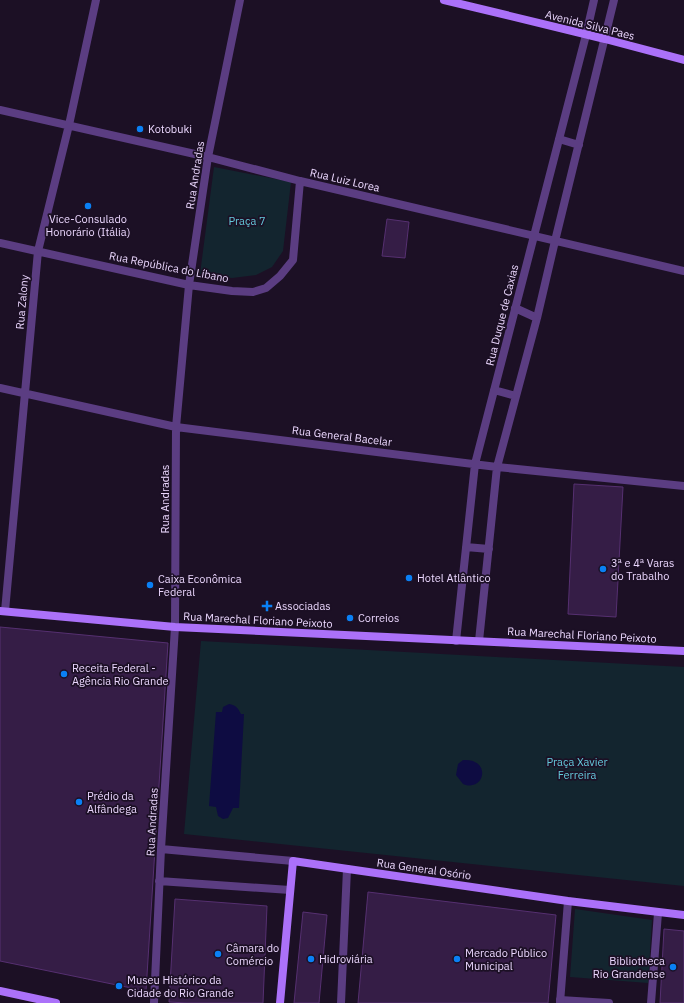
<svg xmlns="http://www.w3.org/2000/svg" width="684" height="1003" font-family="'IBM Plex Sans',sans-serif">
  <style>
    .green { fill: #13252f }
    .water { fill: #0e0c42 }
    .building { fill: #351d46; stroke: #563071 }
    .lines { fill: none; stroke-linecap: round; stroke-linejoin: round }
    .lane { stroke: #5b3d82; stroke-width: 8 }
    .street { stroke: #5b3d82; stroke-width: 8 }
    .secondary { stroke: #ab71f9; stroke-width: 8 }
    .poi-dot { fill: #0a80f5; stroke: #1c1025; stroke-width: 1.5 }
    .labels { text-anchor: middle; stroke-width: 3.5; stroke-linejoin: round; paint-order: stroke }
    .street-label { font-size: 11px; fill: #ead6fd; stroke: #1c1025 }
    .poi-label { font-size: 11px; fill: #ead6fd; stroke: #1c1025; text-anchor: start }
    .park-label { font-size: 11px; fill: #64c9db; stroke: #1c1025 }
  </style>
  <rect width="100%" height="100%" fill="#1c1025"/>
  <path class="green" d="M214,167l77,15 -8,69 -11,16 -16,8 -24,3 -32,-4z
    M201,641l483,26v219l-500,-52z
    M575,909l77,11 -4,63 -78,-6z"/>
  <path class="water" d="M229,704c7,1 9,4 12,10h3l-5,94h-6l-5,10 -5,1 -5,-3 -2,-9 -7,-1 7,-94h6l1,-5z
    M463,760c29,-2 22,33 0,24l-7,-9 2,-11z"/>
  <path class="building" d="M387,219l22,3 -4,36 -23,-2z
    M574,484l49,3 -7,130 -48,-3z
    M0,627l168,16 -22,348 -146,-30z
    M368,892l188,23 -8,88h-190z
    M175,899l92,7 -4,97h-76l-18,-1z
    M303,912l24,3 -8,88h-25z
    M664,929l20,2v72h-24z"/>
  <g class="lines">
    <path class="lane" d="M560,1000l49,3"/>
    <path class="street" d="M0,110l208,47 92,24 384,90
      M559,139l20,6
      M0,243l189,42 43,6 21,1 13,-4 14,-12 13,-16 7,-79
      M515,308l22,10
      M0,388l176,39 321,40 187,19
      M494,390l22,6
      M466,547l23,2
      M5,611l33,-360 31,-126 27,-125
      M456,641l19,-177 111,-429 8,-35
      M479,641l18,-174 40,-149 18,-77 59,-241
      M161,849l132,12
      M159,881l131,9
      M154,1003l7,-154 14,-222 1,-200 13,-142 19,-128 32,-157
      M341,1003l6,-134
      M560,1003l8,-102
      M651,1003l7,-90"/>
    <path class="secondary" d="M444,0l161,39 79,21
      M0,611l175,16 509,24
      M0,991l56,12
      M280,1003l13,-142 275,40 116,14"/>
  </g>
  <g class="poi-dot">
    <circle cx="140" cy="129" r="4"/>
    <circle cx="88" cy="206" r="4"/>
    <circle cx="603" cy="569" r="4"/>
    <circle cx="409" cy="578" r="4"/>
    <circle cx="150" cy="585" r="4"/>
    <path d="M265 600h4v4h4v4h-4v4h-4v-4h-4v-4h4z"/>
    <circle cx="350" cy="618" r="4"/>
    <circle cx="64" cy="674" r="4"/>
    <circle cx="79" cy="802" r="4"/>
    <circle cx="218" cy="954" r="4"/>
    <circle cx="311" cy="959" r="4"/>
    <circle cx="457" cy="959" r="4"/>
    <circle cx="673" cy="967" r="4"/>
    <circle cx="119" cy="986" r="4"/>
  </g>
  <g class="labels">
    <g class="street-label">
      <text transform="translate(590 25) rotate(14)" y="4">Avenida Silva Paes</text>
      <text transform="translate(195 175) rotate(-81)" y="4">Rua Andradas</text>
      <text transform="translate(345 180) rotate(13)" y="4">Rua Luiz Lorea</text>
      <text transform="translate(169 267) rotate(11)" y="4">Rua República do Líbano</text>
      <text transform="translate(22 302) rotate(-85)" y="4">Rua Zalony</text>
      <text transform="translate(502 315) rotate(-76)" y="4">Rua Duque de Caxias</text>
      <text transform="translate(342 436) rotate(7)" y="4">Rua General Bacelar</text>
      <text transform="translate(165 499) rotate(-90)" y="4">Rua Andradas</text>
      <text transform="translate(258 620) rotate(3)" y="4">Rua Marechal Floriano Peixoto</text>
      <text transform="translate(582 635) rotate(3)" y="4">Rua Marechal Floriano Peixoto</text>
      <text transform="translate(152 822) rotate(-87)" y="4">Rua Andradas</text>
      <text transform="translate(424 869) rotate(8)" y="4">Rua General Osório</text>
    </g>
    <g class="poi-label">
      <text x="148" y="133">Kotobuki</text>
      <text x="88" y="223" text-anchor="middle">Vice-Consulado<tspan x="88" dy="13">Honorário (Itália)</tspan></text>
      <text x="611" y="567">3ª e 4ª Varas<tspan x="611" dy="13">do Trabalho</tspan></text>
      <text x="417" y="582">Hotel Atlântico</text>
      <text x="158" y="583">Caixa Econômica<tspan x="158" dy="13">Federal</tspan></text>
      <text x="275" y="610">Associadas</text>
      <text x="358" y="622">Correios</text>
      <text x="72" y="672">Receita Federal -<tspan x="72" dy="13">Agência Rio Grande</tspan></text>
      <text x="87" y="800">Prédio da<tspan x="87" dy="13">Alfândega</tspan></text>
      <text x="226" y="952">Câmara do<tspan x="226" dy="13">Comércio</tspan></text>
      <text x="465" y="957">Mercado Público<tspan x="465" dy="13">Municipal</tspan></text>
      <text x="319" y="963">Hidroviária</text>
      <text x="665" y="965" text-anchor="end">Bibliotheca<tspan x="665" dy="13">Rio Grandense</tspan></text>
      <text x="127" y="984">Museu Histórico da<tspan x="127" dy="13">Cidade do Rio Grande</tspan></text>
    </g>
    <g class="park-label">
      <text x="247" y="225">Praça 7</text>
      <text x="577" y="766">Praça Xavier<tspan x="577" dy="13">Ferreira</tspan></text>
    </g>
  </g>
</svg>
